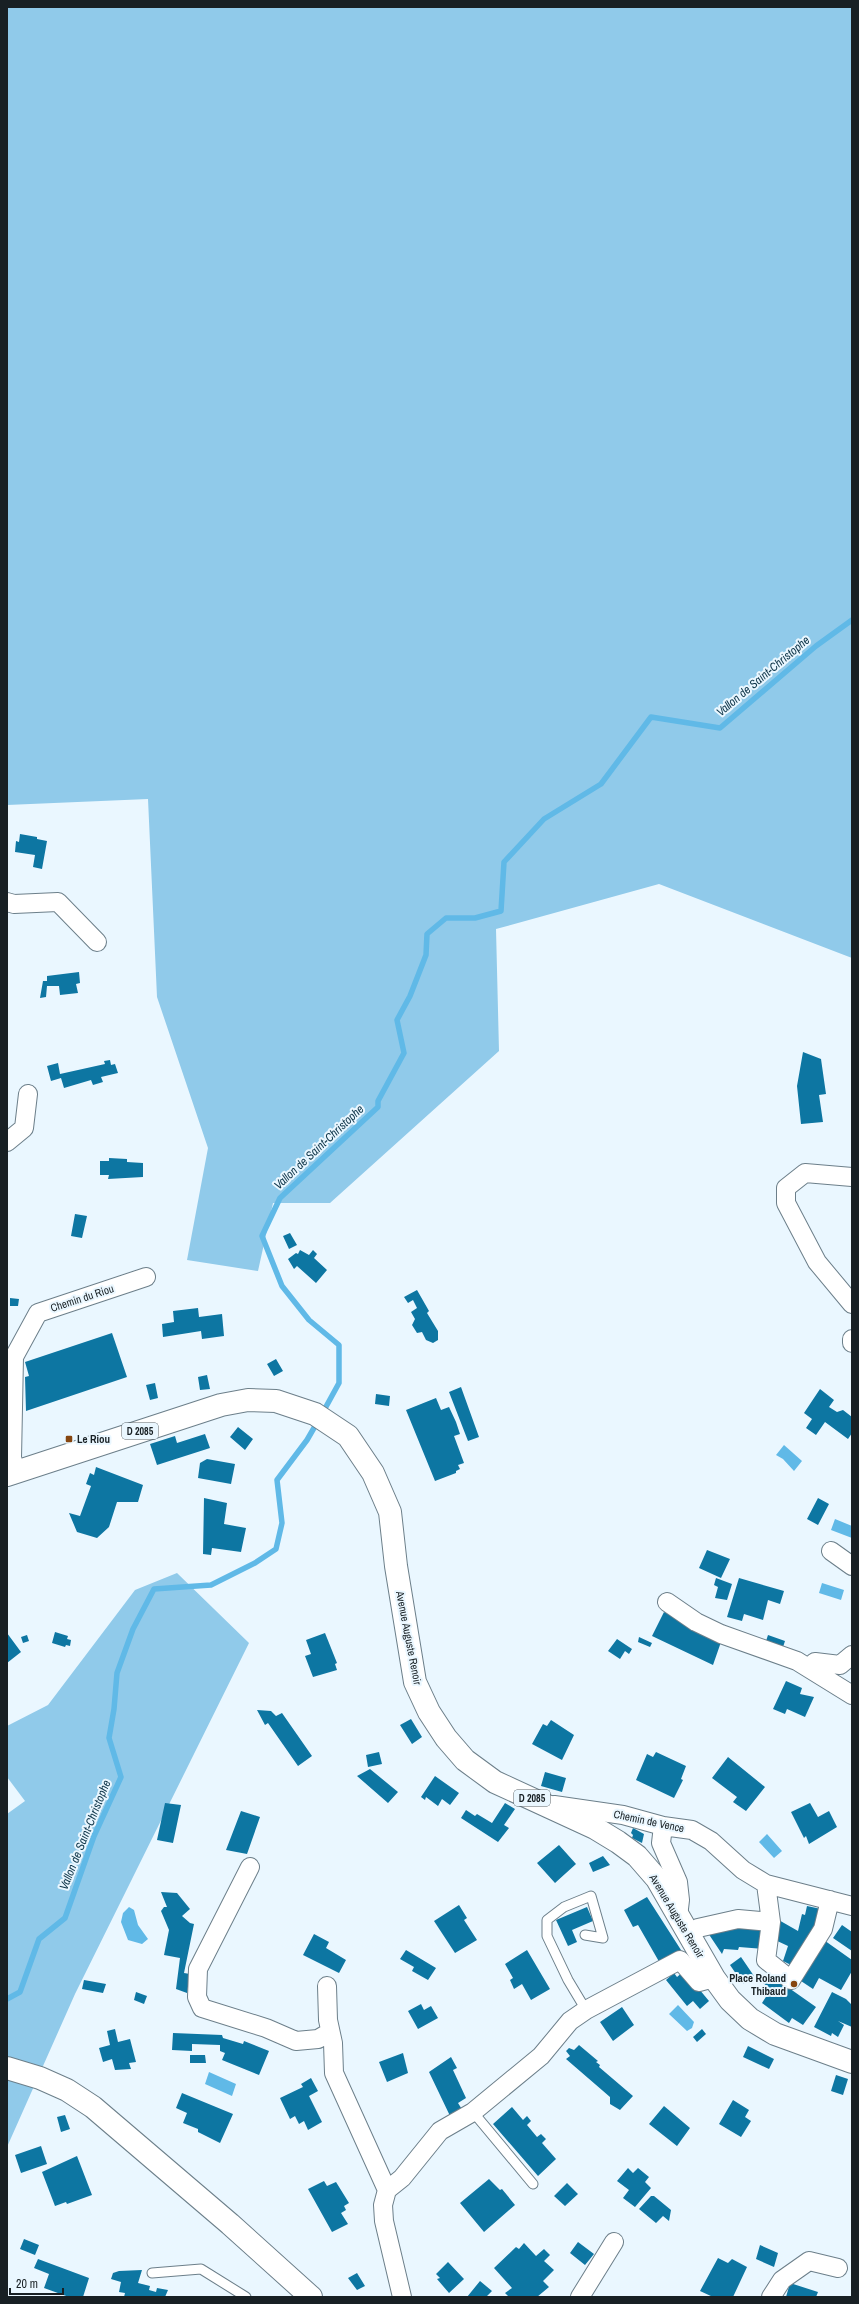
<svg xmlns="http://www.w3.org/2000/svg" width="859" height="2304" font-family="'Archivo Narrow',sans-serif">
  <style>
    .green { fill: #90caea }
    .water { fill: #60b9e7 }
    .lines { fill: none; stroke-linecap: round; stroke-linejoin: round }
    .stream { stroke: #60b9e7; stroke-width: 5.5 }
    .building { fill: #0d76a2 }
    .service-casing { stroke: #6c7f8a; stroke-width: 11 }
    .minor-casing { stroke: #6c7f8a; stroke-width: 20 }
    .secondary-casing { stroke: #6c7f8a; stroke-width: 24 }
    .primary-casing { stroke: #6c7f8a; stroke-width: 24 }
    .service { stroke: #fff; stroke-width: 9 }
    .minor { stroke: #fff; stroke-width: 18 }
    .secondary { stroke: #fff; stroke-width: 22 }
    .primary { stroke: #fff; stroke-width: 22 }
    .poi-dot { fill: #864610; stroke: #eaf7ff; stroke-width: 1.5 }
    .labels { text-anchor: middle; stroke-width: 4; stroke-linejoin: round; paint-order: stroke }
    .shield { fill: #eaf7ff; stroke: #576066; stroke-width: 1 }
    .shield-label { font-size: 10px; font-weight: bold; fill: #182024 }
    .street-label { font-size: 11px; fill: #182024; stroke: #eaf7ff }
    .poi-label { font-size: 11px; font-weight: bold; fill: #182024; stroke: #eaf7ff; text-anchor: start }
    .water-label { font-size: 12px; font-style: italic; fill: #10374b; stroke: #eaf7ff }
  </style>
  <rect width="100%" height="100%" fill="#eaf7ff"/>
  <path class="green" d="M7,7h845v951l-193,-74 -163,45 3,122 -169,152h-57l-15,68 -71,-11 21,-112 -51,-151 -9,-198 -141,6z
    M177,1573l72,70 -174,351 -68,153v-333l18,-13 -18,-24v-51l41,-21 87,-115z"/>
  <path class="water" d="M784,1445l18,16 -8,10 -11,-12 -7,-4z
    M835,1519l17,7v12l-21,-8z
    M822,1583l22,7 -3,10 -22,-7z
    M767,1834l15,17 -8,7 -15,-16z
    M129,1907l5,3 4,15 10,14 -6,5 -14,-4 -7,-18 2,-9z
    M678,2005l16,17 -2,6 -5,3 -18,-17z
    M209,2072l27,12 -4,12 -27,-12z"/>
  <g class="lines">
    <path class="stream" d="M322,1414l17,-31v-38l-30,-25 -27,-34 -20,-50 18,-38 98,-91v-6l26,-48 -7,-33 13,-24 16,-41 1,-21 19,-16h29l26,-7 3,-49 40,-43 57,-35 50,-67 69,11 96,-82 36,-26
      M7,1999l13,-7 19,-53 26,-21 29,-82 27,-59 -12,-39 5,-29 3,-36 16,-44 21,-40 57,-4 44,-22 21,-14 6,-26 -5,-43 30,-40 11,-19"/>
  </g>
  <path class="building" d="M20,834l17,3v2l10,2 -5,28 -9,-2 2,-12 -20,-3 1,-11 3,1z
    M79,972l1,11 -4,1 2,9 -18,2 -1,-9h-12l-1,11 -6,1 3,-17h4v-5z
    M803,1052l18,7 5,35 -7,1 4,27 -22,2 -4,-38z
    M110,1060l1,5 4,-1 3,9 -17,4 2,5 -10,3 -2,-5 -27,8 -3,-10 -10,3 -4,-15 11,-3 2,11 45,-10 -1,-3z
    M109,1158l18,1v3l16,1v14l-35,2 1,-4h-9v-14h9z
    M75,1214l12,2 -5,22 -11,-2z
    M290,1233l7,12 -8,4 -6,-13z
    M300,1250l9,5 4,-5 4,4 -3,4 13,12 -11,13 -19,-17 -3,3 -6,-10 8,-6 2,1z
    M417,1290l12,21 -2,2 11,18v9l-5,3 -7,-3 -4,-8 -5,1 -5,-8 3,-6 -4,-7 6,-4 -4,-8 -5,3 -4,-6z
    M10,1298l9,1 -1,7h-8z
    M198,1308l1,9 23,-3 2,22 -22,3 -1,-8 -38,6 -1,-13 12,-2 -1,-11z
    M112,1333l15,44 -101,34 -1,-34 4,-1 -4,-14z
    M276,1359l7,12 -9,5 -7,-12z
    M207,1375l3,14 -10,1 -2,-13z
    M155,1383l3,15 -8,2 -4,-15z
    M461,1387l18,50 -11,4 -19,-49z
    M820,1389l14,11 -5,7 8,5 6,-2 9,7v16l-4,6 -23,-17 -9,13 -10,-7 6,-9 -8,-6z
    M376,1394l14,2 -1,10 -14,-2z
    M436,1398l5,12 8,-3 7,15 4,12 -6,2 10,27 -6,2 2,4 -4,2v2l-21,8 -29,-71z
    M238,1427l15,12 -8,11 -15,-13z
    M205,1434l5,14 -53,17 -7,-21 25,-8 2,7z
    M207,1459l28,5 -4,20 -33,-6 2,-15z
    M96,1467l47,18 -5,17h-21l-8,25 -12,11 -20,-6 -8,-19 11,3 11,-30 -5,-2 4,-11 4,2z
    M204,1498l23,5 -3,21 22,4 -5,24 -29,-4 -1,7 -8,-1z
    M818,1498l11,6 -11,21 -11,-6z
    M707,1550l23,9 -9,19 -22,-10z
    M716,1578l16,6 -5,16 -12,-2 3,-11 -4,-2z
    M739,1578l45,13 -4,13 -12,-4 -5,20 -19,-6 -2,7 -15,-4z
    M664,1612l23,10 34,20 -8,23 -61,-29z
    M55,1632l13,4 -1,3 4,1 -1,6 -4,-1 -1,2 -13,-4z
    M7,1633l14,19 -14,11z
    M325,1633l12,30 -2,1 2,6 -24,7 -8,-21 6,-2 -5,-14z
    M27,1635l2,6 -6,2 -2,-6z
    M768,1635l17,6 -3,9 -17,-6z
    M639,1637l13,6 -2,4 -12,-5z
    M617,1639l15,10 -3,5 -4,-3 -5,8 -12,-8z
    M786,1681l16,7 -2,6 14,3 -9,20 -18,-8 -2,5 -12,-5z
    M257,1710l14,1 5,5 6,-3 30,43 -14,10 -30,-43 -3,2z
    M411,1719l11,18 -10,7 -12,-19z
    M551,1720l23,15 -12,25 -30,-16 11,-20 4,2z
    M379,1752l3,12 -14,3 -2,-12z
    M656,1752l30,14 -5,13 2,1 -9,18 -38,-18 11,-26 6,3z
    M728,1757l37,30 -19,24 -13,-9 4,-5 -25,-19z
    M370,1769l28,23 -10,11 -31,-27z
    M545,1772l21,6 -4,14 -21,-6z
    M435,1776l24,17 -9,12 -8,-6 -4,7 -12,-9 -1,3 -4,-3z
    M165,1803l16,2 -8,38 -16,-3z
    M505,1803l10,6 -11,16 5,3 -11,14 -37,-24 5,-8 9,6 2,-2 15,9z
    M810,1803l8,14 11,-6 8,16 -28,17 -3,-8 -2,2 -13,-26z
    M241,1811l19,6 -13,37 -21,-4z
    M633,1828l11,6 -2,9 -10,-5 1,-3 -2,-2z
    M559,1845l17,19 -21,19 -18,-20z
    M603,1856l7,9 -17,7 -4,-9z
    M161,1892l16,1 13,16 -8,7 8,7 4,1 -10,49 6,1 -3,19 -11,-4 4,-31 -16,-3 5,-25 -8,-19 3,-4h3z
    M647,1897l34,53 -20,15 -23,-40 -5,2 -9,-17z
    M459,1905l8,13 -3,2 13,20 -22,13 -21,-32z
    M807,1906l14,3 -3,13 -21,46 -14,-7 5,-15 -15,-7 4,-20 21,12 4,-17 3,1z
    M587,1907l6,14 -21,9 5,12 -9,4 -12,-26z
    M739,1923l29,5 -4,21 -25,-2 -1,3 -14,-1 -2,5 -16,-24z
    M842,1925l10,7v19l-19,-13z
    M314,1934l15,8 -3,6 20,12 -7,13 -36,-18z
    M821,1938l31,22v11l-11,19 -22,-12 -6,11 -15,-10z
    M406,1950l30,18 -8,12 -16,-9 2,-4 -14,-8z
    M527,1950l23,39 -19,11 -9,-16 -8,5 -4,-9 3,-2 -8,-14z
    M741,1957l13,19 -11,8 -13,-19z
    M684,1971l25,30 -9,8 -7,-8 -6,5 -21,-26 8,-7 3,4z
    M769,1974l47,33 -13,18 -11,-7 -3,5 -27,-20 9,-14 -8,-6z
    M84,1980l22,4 -3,9 -21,-4z
    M136,1992l11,4 -3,8 -10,-4z
    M832,1992l14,7 6,6v22l-14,-6 6,4 -6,12 -6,-4 -1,3 -17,-9z
    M421,2004l3,6 7,-4 7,12 -20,11 -10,-18z
    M622,2007l12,18 -21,16 -13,-19z
    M115,2029l3,13 12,-3 6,23 -7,1 2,6 -16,1 -3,-11 -9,3 -4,-14 11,-3 -3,-14z
    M702,2029l4,5 -9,8 -4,-5z
    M173,2033l49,2 1,3 20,6 1,-3 25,10 -10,24 -37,-15 3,-7 -5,-2v-6l-28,-1v7l-20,-1z
    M579,2045l19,16 -2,1 4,3 -1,2 34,29 -13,14 -10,-6v-7l-44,-38 4,-3 -4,-5 3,-3 5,2z
    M748,2046l26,13 -5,10 -26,-12z
    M403,2053l5,20 -21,9 -8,-20z
    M190,2055h15l1,8h-16z
    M451,2057l6,11 -4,2 13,28 -8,5 5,8 -12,7 -22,-46z
    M836,2075l12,4 -5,16 -12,-4z
    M311,2078l7,13 -9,5 13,26 -14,8 -4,-9 -5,3 -4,-8 -5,3 -10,-21 23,-11 -2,-3z
    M182,2093l51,21 -13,29 -22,-11v-3l-15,-6 4,-10 -11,-5z
    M733,2100l16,10 -4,7 6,4 -10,16 -22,-13z
    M664,2106l26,22 -13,18 -28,-22z
    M512,2107l11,13 4,-4 4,5 -4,4 10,12 4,-3 5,5 -4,4 14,16 -18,17 -45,-52z
    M65,2115l5,14 -9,3 -4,-15z
    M41,2146l6,18 -26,9 -6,-18z
    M77,2156l15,39 -25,9 -1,-2 -11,4 -13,-34z
    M628,2168l5,5 5,-5 11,9 -4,5 6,6 -16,19 -12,-9 6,-8 -12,-9z
    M489,2179l11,11 2,-1 13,16 -31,27 -24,-29z
    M324,2181l3,5 9,-4 13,21 -5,3 2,4 -5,3 7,11 -16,8 -24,-43z
    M567,2183l11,11 -13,12 -11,-10z
    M651,2196h3l17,14 -2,11 -6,-5 -7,7 -17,-14z
    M24,2239l15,6 -4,10 -15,-6z
    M578,2242l16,12 -9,11 -15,-12z
    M524,2243l12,13 8,-7 6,6 -6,6 10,9 -11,11 6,6 -12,10h-28l-4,-4 7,-5 -18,-20 22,-21 3,2z
    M760,2245l18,8 -4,14 -18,-8z
    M718,2258l10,5 4,-4 15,8 -14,30h-20l-13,-6z
    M38,2259l51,19 -6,19h-14l-25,-9 5,-14 -15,-6z
    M448,2262l16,17 -15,14 -12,-14 3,-1 -4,-4z
    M142,2270l-4,13 12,3 -1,4 7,2 1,-4 11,2 -3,7h-41l1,-4 -6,-1 2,-10 -10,-3 2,-6 6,-2z
    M357,2273l8,13 -8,4 -9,-12z
    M480,2281l12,10 -6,6h-19z
    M790,2283l28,9 -2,5h-30z"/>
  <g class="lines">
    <g class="service-casing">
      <path id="service" d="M585,1935l18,3 -12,-42 -27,11 -17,13v16l21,44 18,30
        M473,2112l60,72
        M152,2273l49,-4 45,28"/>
    </g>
    <g class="minor-casing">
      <path id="minor" d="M7,902l7,2 44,-2 39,40
        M7,1142l17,-14 4,-34
        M852,1177l-47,-4 -19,15v15l31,59 35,42
        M852,1339v4
        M16,1471l-4,-13 2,-101 24,-44 108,-36
        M831,1551l21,15
        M667,1602l29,20 25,12 76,27 55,34
        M809,1667l6,-5 25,3 12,-10
        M554,1805l69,10 40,11 29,4 19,11 32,29 23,14 86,22
        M663,1826l-2,17 17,39 2,18 -2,17
        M250,1867l-52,102 -1,28 5,11 64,20 30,13 22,-2 12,-7
        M771,1922l-5,38 25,20 32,-51 7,-29
        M688,1933l10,-5 40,-9 33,3 -5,-38
        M327,1986l1,34 5,23 1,30 53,117
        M402,2297l-18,-76 -1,-16 4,-15 15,-12 38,-47 33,-19 68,-56 29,-35 16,-11 94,-50 19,22 15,-4
        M580,2297l34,-55
        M771,2297l11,-17 27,-19 29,7"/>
    </g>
    <g class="secondary-casing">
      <path id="secondary" d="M7,2068l33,10 27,12 26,17 137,117 81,73"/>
    </g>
    <g class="primary-casing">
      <path id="primary" d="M7,1475l214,-70 27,-5 28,1 39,13 33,22 25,37 17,39 6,54 19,116 14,30 17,26 19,22 30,22 100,46 23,14 19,14 20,23 57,99 16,22 20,19 25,15 77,28"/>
    </g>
    <use href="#service" class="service"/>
    <use href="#minor" class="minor"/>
    <use href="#secondary" class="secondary"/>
    <use href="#primary" class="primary"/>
  </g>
  <g class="poi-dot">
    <rect x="65" y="1435" width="8" height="8" rx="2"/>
    <circle cx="794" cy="1984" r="4"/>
  </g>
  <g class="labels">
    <g class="shield">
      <rect x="122" y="1423" width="36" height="16" rx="3"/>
      <rect x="514" y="1790" width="36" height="16" rx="3"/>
    </g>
    <g class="shield-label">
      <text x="140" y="1435">D 2085</text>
      <text x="532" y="1802">D 2085</text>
    </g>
    <g class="street-label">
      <text transform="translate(82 1298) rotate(-18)" y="4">Chemin du Riou</text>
      <text transform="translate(409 1638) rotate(79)" y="4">Avenue Auguste Renoir</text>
      <text transform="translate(649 1821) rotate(12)" y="4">Chemin de Vence</text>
      <text transform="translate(677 1916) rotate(59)" y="4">Avenue Auguste Renoir</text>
    </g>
    <g class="poi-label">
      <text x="77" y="1443">Le Riou</text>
      <text x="786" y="1982" text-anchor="end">Place Roland<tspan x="786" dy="13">Thibaud</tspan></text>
    </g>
    <g class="water-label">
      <text transform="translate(763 676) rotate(-40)" y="4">Vallon de Saint-Christophe</text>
      <text transform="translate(319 1147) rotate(-43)" y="4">Vallon de Saint-Christophe</text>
      <text transform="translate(85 1835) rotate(-68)" y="4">Vallon de Saint-Christophe</text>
    </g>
  </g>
  <rect width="859" height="2304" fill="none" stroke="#182024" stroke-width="16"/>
  <path d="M10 2288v6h53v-6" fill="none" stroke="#182024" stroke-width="2"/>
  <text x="16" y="2288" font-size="12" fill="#182024" stroke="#eaf7ff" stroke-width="3" paint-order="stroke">20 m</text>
</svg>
